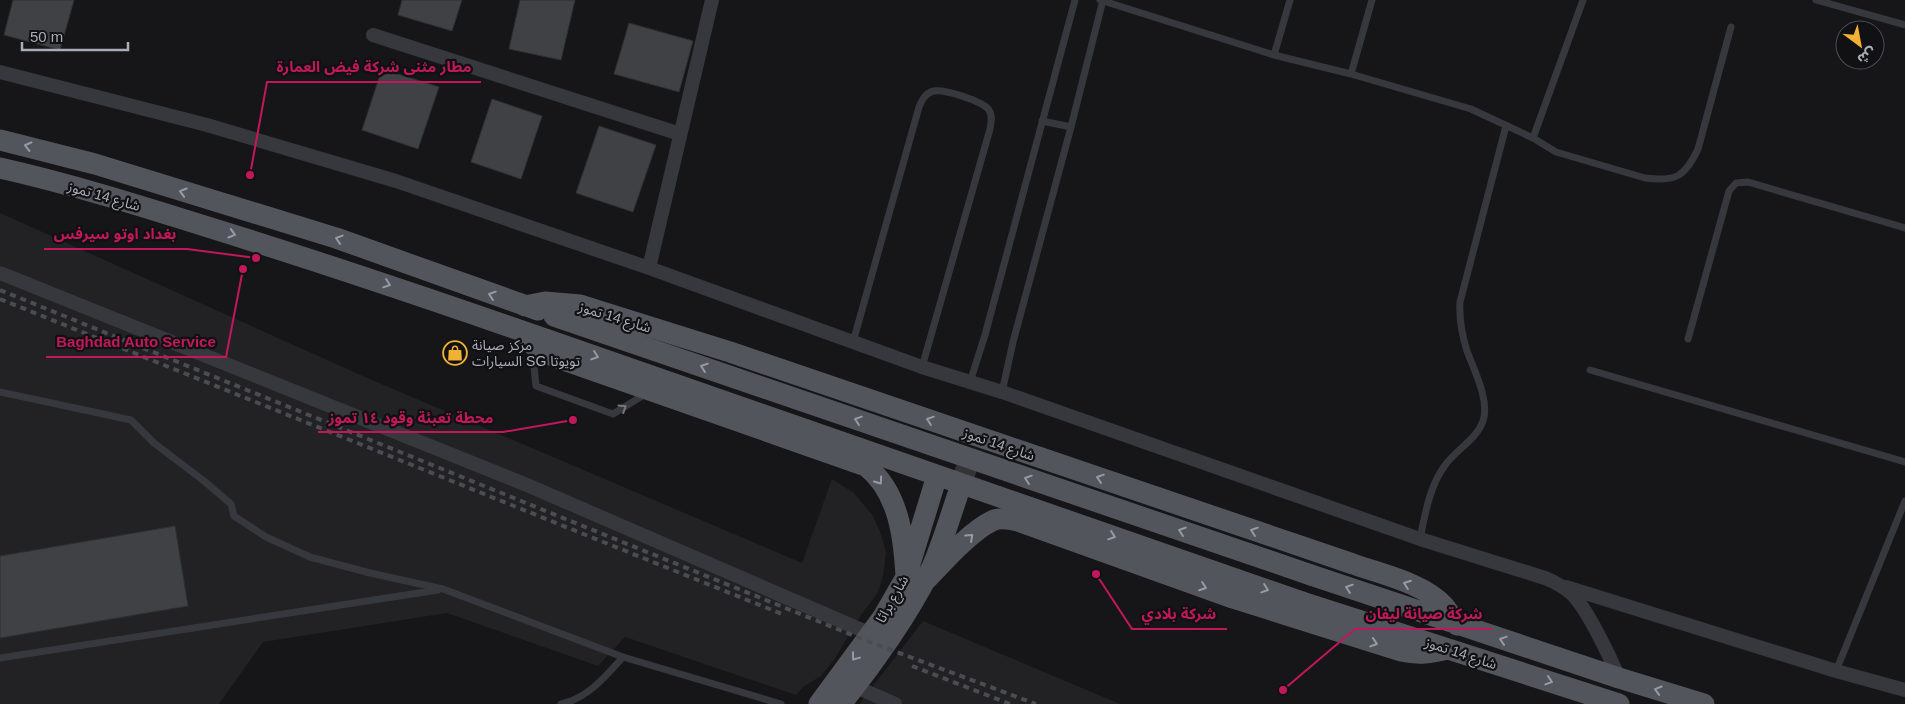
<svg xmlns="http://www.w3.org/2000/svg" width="1905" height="704" font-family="Arial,'Noto Sans Arabic',sans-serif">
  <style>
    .built { fill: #222225 }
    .building { fill: #404145; stroke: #303034 }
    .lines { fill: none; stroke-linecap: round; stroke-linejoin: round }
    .primary-tunnel { stroke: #333438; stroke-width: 21; stroke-dasharray: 21 11; stroke-linecap: butt }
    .service { stroke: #37383d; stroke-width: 7 }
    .minor { stroke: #37383d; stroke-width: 14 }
    .primary { stroke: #53555c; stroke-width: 21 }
    .rail { stroke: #4a4c52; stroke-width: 4; stroke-dasharray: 6 5; stroke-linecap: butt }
    .primary-bridge { stroke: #53555c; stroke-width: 21 }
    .oneway { stroke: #979ba6 }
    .oneway2 { stroke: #757881 }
    .labels { text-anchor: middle; stroke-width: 4.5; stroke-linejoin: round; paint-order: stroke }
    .street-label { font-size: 14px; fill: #a8adb8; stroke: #111113 }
    .poi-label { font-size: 14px; fill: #a8adb8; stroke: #111113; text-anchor: start }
    .leader { fill: none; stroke: #c2185b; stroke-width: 2 }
    .callout-dot { fill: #c2185b; stroke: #111113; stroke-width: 2 }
    .callout-label { font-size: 15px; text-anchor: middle; font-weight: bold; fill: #c2185b; stroke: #111113; stroke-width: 4.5; stroke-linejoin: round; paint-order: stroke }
  </style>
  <rect width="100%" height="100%" fill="#161618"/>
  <path class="built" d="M0,213l365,164 437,186 30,-84 22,14 19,23 8,18 5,19 -3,23 -6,18 -16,21 -27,45 -13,16 -18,11 -7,8 -171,-58 -27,29 -151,-53 -184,29 -44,62h-219z
    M923,621l197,83h-261z"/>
  <path class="building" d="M13,0h61l-14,50 -56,-15z
    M402,0h60l-10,31 -54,-16z
    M520,0h55l-14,60 -52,-11z
    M629,23l64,18 -14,51 -65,-18z
    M382,69l57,18 -21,62 -56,-19z
    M492,99l50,17 -21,63 -50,-17z
    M599,126l57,19 -23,67 -57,-19z
    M175,526l13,80 -188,32v-82z"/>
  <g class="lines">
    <path class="primary-tunnel" d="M960,488l11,-34"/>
    <path class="service" d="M1100,0l174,55 77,19 120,35 62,29 23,14 89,26c30,4 40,-1 53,-29l33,-122
      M1816,0l89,25
      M1274,55l16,-55
      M1351,74l21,-74
      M1042,121l29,6
      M1533,138l50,-138
      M1688,339l41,-148 7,-8 12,-1 157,46
      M853,342l66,-235c3,-7 6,-14 15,-16 10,-2 49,10 55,19 4,6 2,12 1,19l-68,238
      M532,349l4,37 77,28 34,-21
      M1590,370l315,92
      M970,382l15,-47 90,-335
      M0,392l131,28 23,23 50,38 27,23 3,12 32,21 44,20 60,16 73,16 180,68 158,47
      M1002,392l11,-50 58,-215 32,-127
      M1420,539c5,-25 10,-55 26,-75 11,-15 31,-25 37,-43 7,-20 -9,-51 -16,-70 -5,-16 -8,-32 -7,-49l46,-176
      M0,658l438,-68
      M1836,671l69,-170
      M561,704c27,-6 44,-27 62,-47"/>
    <path class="minor" d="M373,35l307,99
      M0,72l207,53 189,56 253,87 273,99 80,25 418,147 125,39c10,4 19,9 27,16 16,16 38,63 47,84
      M649,268l63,-268
      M0,273l527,212 344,149
      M1566,587l270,84 69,19
      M856,687l39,17"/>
    <path class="primary" d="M0,140l95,24 241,74 202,72
      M0,168c71,16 141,38 211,60 113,35 225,73 337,112
      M525,306l20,-4 35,3 150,47 623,212c27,10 71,19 91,42 5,6 9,13 13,19
      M525,338l16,13 17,7 308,108c33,26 38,72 40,111
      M1311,575l308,103 85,26
      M923,583c18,-18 46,-51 69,-62 8,-4 18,-2 26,0l215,77 168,53c18,4 30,2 47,-2
      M1302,602l317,102
      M819,704l64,-87 23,-40 30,-98
      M841,704c32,-39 69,-92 91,-137 11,-25 19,-53 28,-79"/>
    <path class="rail" d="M0,290l867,351 169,63
      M0,299l782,315
      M912,666l98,38"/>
    <path class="primary-bridge" d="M554,316l757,259
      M548,340l754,262"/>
  </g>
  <defs><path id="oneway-chevron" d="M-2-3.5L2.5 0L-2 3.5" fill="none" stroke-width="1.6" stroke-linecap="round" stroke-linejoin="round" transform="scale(1.25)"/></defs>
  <g class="oneway">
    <use href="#oneway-chevron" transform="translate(28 146) rotate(-166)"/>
    <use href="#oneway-chevron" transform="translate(183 192) rotate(-163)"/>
    <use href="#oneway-chevron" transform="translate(232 234) rotate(17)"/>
    <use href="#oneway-chevron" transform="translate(339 239) rotate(-162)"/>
    <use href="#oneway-chevron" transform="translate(387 284) rotate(19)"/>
    <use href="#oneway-chevron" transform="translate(492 295) rotate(-161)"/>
    <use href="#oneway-chevron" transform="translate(595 356) rotate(19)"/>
    <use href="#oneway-chevron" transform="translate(704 367) rotate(-161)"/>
    <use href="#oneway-chevron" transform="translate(858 420) rotate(-161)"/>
    <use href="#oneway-chevron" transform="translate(930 420) rotate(-161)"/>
    <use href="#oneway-chevron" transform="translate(1100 478) rotate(-161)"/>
    <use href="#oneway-chevron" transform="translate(1028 479) rotate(-161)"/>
    <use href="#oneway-chevron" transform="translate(879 481) rotate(55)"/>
    <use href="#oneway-chevron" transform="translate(1182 531) rotate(-161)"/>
    <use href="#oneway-chevron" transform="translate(1254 531) rotate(-161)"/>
    <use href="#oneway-chevron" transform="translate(1112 536) rotate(19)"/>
    <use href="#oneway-chevron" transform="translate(970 537) rotate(-42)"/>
    <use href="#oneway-chevron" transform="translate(1407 584) rotate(-160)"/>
    <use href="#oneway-chevron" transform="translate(1203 587) rotate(20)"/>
    <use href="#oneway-chevron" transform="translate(1349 588) rotate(-161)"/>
    <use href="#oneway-chevron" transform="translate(1265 589) rotate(19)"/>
    <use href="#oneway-chevron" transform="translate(1503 640) rotate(-162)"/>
    <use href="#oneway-chevron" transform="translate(1374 643) rotate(18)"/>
    <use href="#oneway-chevron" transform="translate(855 657) rotate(127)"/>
    <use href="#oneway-chevron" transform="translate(1549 681) rotate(18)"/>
    <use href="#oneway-chevron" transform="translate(1658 690) rotate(-163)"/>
  </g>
  <use class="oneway2" href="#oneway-chevron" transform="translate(623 408) rotate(-32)"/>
  <defs>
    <g id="shop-ring" transform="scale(1.25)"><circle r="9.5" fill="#111113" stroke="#f2b134" stroke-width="1.5"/><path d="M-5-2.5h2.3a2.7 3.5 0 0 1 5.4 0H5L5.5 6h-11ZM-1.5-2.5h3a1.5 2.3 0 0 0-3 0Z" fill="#f2b134"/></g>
  </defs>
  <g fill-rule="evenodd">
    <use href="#shop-ring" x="455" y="353"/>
  </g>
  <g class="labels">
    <g class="street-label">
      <text transform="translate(104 196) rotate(16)" y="5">شارع 14 تموز</text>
      <text transform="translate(615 317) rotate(17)" y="5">شارع 14 تموز</text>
      <text transform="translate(999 444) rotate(19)" y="5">شارع 14 تموز</text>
      <text transform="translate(892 599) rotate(-61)" y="5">شارع براثا</text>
      <text transform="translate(1461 653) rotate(18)" y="5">شارع 14 تموز</text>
    </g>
    <g class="poi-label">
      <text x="472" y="350">مركز صيانة<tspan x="472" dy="16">السيارات SG تويوتا</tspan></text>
    </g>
  </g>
  <path class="leader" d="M250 175L267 82H481M256 258L187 249H44M243 269L226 357H46M573 420L503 432H318M1283 690L1355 629H1492M1096 574L1132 629H1227"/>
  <g class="callout-dot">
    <circle cx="250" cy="175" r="5"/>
    <circle cx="256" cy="258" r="5"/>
    <circle cx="243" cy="269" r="5"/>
    <circle cx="573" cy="420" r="5"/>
    <circle cx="1283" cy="690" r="5"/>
    <circle cx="1096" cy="574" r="5"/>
  </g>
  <g class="callout-label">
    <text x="374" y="72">مطار مثنى شركة فيض العمارة</text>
    <text x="115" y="239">بغداد اوتو سيرفس</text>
    <text x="136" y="347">Baghdad Auto Service</text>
    <text x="411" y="423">محطة تعبئة وقود ١٤ تموز</text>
    <text x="1424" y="619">شركة صيانة ليفان</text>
    <text x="1179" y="619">شركة بلادي</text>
  </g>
  <g transform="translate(1860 45) rotate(148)"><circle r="24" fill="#111113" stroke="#4d4f55"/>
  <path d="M0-4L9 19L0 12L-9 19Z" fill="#f2b134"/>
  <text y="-8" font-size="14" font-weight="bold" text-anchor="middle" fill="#a8adb8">ش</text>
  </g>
  <path d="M22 42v8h106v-8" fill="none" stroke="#a8adb8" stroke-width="2.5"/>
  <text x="30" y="42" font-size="15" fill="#a8adb8" stroke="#111113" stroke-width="4" paint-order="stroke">50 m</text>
</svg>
